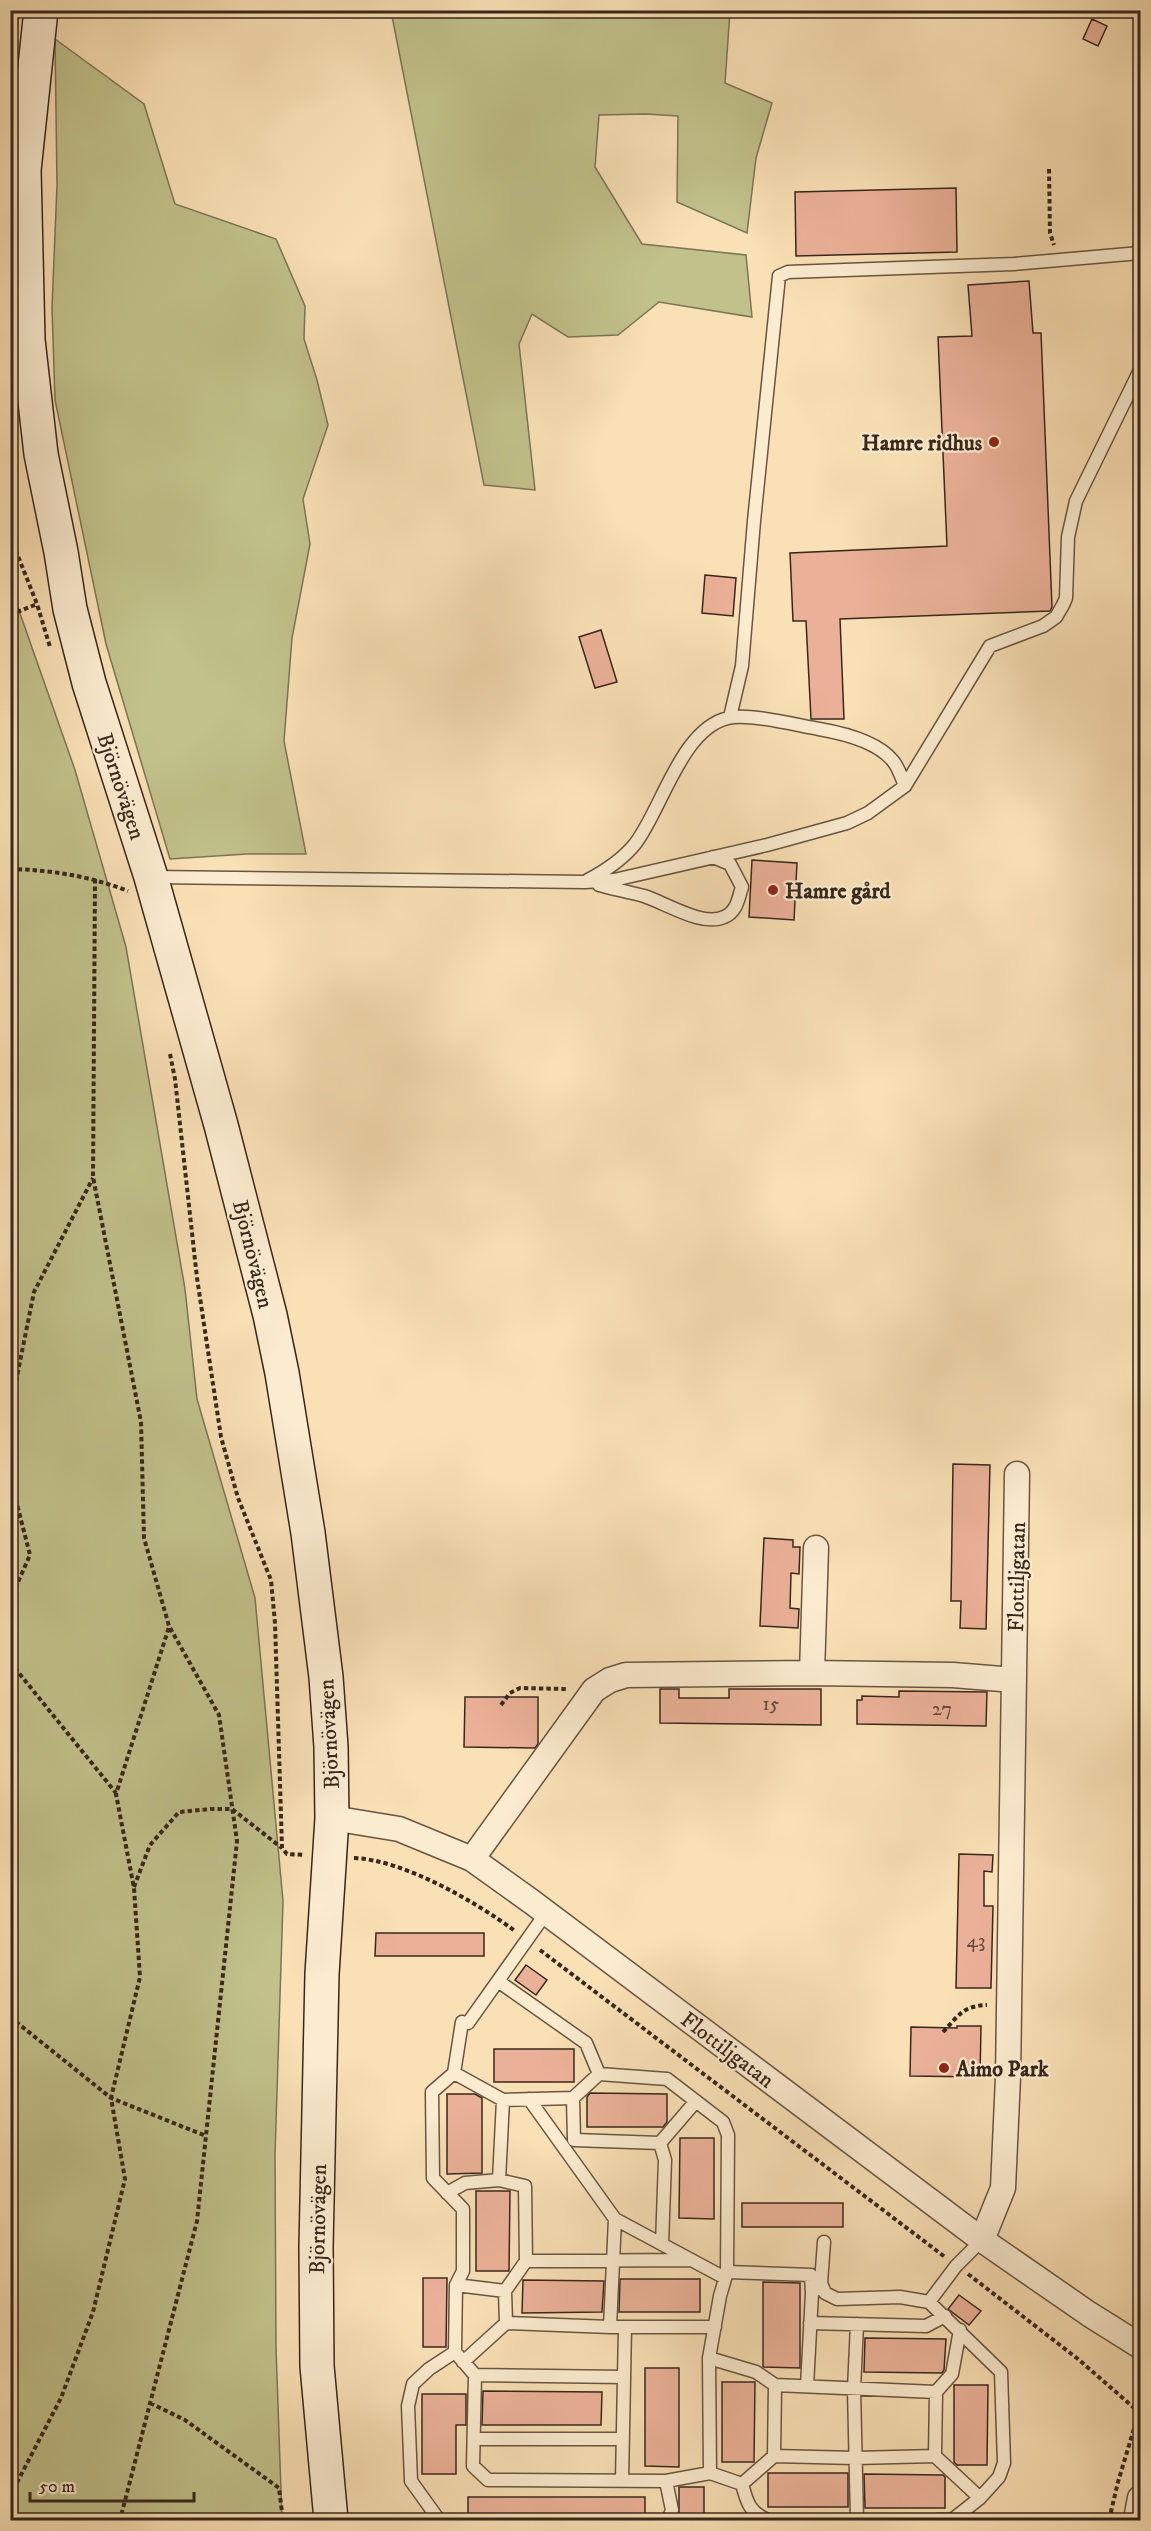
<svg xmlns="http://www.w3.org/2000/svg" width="1151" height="2531" font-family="'IM FELL DW Pica',serif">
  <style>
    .green { fill: #c1c18b; stroke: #7c7454; stroke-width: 1.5 }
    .building { fill: #ebb198; stroke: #38271c; stroke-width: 1.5 }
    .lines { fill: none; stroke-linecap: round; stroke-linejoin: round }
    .service-casing { stroke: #685542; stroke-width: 15 }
    .minor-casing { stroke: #685542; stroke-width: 27 }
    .secondary-casing { stroke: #38271c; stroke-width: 36 }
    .path { stroke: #38271c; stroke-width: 4; stroke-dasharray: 4.5 3; stroke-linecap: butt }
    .service { stroke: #fbebcf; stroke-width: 12 }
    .minor { stroke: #fbebcf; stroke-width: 24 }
    .secondary { stroke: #fbebcf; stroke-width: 33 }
    .poi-dot { fill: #8f2418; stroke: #fbebcf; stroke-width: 2 }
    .labels { text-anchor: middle; stroke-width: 4.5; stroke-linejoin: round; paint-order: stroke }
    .number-label { font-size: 20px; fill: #654a3b }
    .poi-label { font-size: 22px; font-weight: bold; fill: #38271c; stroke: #fbebcf; text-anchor: start }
    .street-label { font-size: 22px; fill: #38271c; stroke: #fbebcf }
  </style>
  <rect width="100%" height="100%" fill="#f9e0b5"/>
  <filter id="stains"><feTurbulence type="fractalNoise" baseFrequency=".00333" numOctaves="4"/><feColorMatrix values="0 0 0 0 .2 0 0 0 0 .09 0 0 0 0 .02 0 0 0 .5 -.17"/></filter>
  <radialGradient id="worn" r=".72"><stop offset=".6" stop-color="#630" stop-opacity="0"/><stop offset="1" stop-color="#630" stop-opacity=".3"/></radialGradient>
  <path class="green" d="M11,10l8,1 -8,97 -1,-97z
    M391,11h339l-5,72 47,20 -16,55 -9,75 -70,-31 1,-86 -32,-2 -47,1 -4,52 47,77 104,11 6,62 -93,-15 -41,33 -50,2 -36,-23 -13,30 16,146 -51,-5z
    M55,39l89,65 31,100 101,35 29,67 -1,33 13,41 11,45 -25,74 7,45 -18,94 -8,103 22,113h-59l-77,5 -64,-215 -51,-244 -3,-92 5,-123z
    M10,585l65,185 51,177 59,342 12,110 58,199 28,303 -8,254 1,193 6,172h-271z"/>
  <path class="building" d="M1092,19l15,7 -9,20 -15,-7z
    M956,188l1,64 -161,4 -1,-64z
    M1029,281l4,52h8l11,274 -2,4 -210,8 4,100h-33l-5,-98h-13l-3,-68 157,-7 -9,-209 34,-1 -4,-51z
    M705,575l31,3 -3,38 -31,-3z
    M601,630l16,52 -22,6 -16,-51z
    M752,860l45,3 -3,57 -45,-3z
    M953,1464l37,1 -4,164 -26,-1 1,-27h-10z
    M764,1538l29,2v7h7l-1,27 -8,-1 -1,35 9,1 -1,19 -38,-2z
    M660,1689h19v9h50v-9h92v36l-161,-2z
    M899,1691l88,1 -1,34 -129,-2v-24h5v-4l37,1z
    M465,1697h73v47l-3,4 -71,-1z
    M959,1854l34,1 -1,17 -8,-1v35h9l-2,82h-35z
    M376,1933h108v23h-109z
    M526,1965l21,15 -11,15 -21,-15z
    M957,2026h24l-1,51 -70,-1 1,-49 46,1z
    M494,2049h80v33h-80z
    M590,2093l77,1v28l-4,5h-76v-30z
    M447,2094h28l7,4v75l-35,1z
    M680,2138h34v81l-35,-1z
    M476,2191h34l-1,80h-33z
    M742,2203h101v24h-101z
    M423,2278h24l-1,69h-23z
    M620,2279h80v33h-81z
    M523,2280l81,1 -2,31 -80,1z
    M763,2282l37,1v85l-37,-1z
    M959,2295l22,16 -12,14 -21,-16z
    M865,2338l81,1 -2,31 -2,3 -78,-1z
    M645,2368h34v99l-34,-1z
    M722,2382h33l-1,80h-32z
    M954,2385h34l-1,80h-30l-3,-3z
    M483,2391l119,1 -1,33h-119z
    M422,2394h44v31h-10v49h-34z
    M768,2473h80v34h-80z
    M864,2474l79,1 2,2v31h-80z
    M679,2487h25v33h-25z
    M468,2497h177v23h-177z"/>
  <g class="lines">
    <g class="service-casing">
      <path id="service" d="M730,717l12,-51 12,-145 25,-245 9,-4 226,-8 126,-11
        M153,877l432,5 29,-2 153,-35 80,-22 21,-10 37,-27 85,-140 53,-20 13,-9 7,-12 3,-7 2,-61 8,-36 64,-131
        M588,880c17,-9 34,-20 47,-36 27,-35 46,-115 93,-126 21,-5 68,7 91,11 23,4 59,13 74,32 6,7 9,18 12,25
        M599,885c15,4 30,7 45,11 22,7 58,31 80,21 13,-5 14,-18 18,-30l-12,-23 -17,-7
        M462,2022l-8,51 -22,19 1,86 30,31v62l-7,14 -1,67 20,23 -2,91 15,14 178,1 44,-8 -1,-115 11,-62 7,-24 1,-137 -5,-13 -56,-43 -68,-5 -13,-31 -88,-62
        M468,2023l78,-110
        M454,2073l49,27 70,-2 26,-24
        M573,2098l1,42 86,3 36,-42
        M529,2099l86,120 110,59
        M660,2143l5,17 -3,84
        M499,2180l26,6 1,75 164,-1
        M447,2193l18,-10 34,-3 4,-80
        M615,2219l-5,108h105
        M824,2242l-3,41 4,10 12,6 63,-2 29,5 27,-36 26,-26
        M727,2272l84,3 1,18
        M456,2285l49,6 1,32
        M505,2291l21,-30
        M929,2302l72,70 3,91 -5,14 -19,21 -28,22h-14
        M810,2323l116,3 19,-10
        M709,2358l47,14 19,13 161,7 16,-18 8,-44
        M463,2362l43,-39 104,4
        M475,2375l149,2
        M807,2386l5,-93 9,-10
        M474,2439h149
        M774,2456l1,-71
        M935,2456l1,-64
        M710,2473l32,11c5,19 8,29 26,36
        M622,2481l3,-154
        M666,2481l6,29 -4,10
        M742,2484l32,-28 81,2 80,-2 45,42
        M439,2520l-28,-39 -3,-75 5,-22 16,-15 26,-17
        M857,2520l-3,-131 3,-65"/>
    </g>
    <g class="minor-casing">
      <path id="minor" d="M812,1673l4,-125
        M332,1818l67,11 73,30 60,43 450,338 107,74 51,32
        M472,1859l122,-169 16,-10 16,-5 186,-2 141,2 61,5
        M982,2240l21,-52 5,-111 9,-603
        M1136,2520l4,-22"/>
    </g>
    <g class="secondary-casing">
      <path id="secondary" d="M41,10l-17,160 4,170 13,114 20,98 9,57 19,74 62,194 70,248 49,190 12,58 26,160 18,144 5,70 1,71 -10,156 -6,273 1,119 14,154"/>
    </g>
    <path class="path" d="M1049,169l1,64 4,12
      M10,536l27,68 13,43
      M10,615l27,-11
      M10,869c42,1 79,7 118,22
      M95,879l-2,298 48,245 3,116 25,88 50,89 18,126 -40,380 -77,299
      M170,1054l5,25 22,199 24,159 17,61 33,82 4,43 7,225 5,6 18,1
      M10,1411l24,-119 59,-114
      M10,1477l20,78 -20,45
      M10,1662l106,131
      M501,1705l9,-12 10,-5 47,1
      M354,1858c50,2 122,44 161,73
      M134,1887l16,-42 29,-33 32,-3h21l50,39
      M540,1950l405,307
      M10,2017l101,81 95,38
      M943,2032c16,-17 20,-26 44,-27
      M968,2274l110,85 62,54
      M150,2403l35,17 94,68 4,32
      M10,2496l51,-98 32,-86 32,-133 -14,-81 29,-121 -6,-89 -18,-94 53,-167
      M1109,2520l9,-38 21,-70"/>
    <use href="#service" class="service"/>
    <use href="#minor" class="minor"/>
    <use href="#secondary" class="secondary"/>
  </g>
  <g class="poi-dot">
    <circle cx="994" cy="442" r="6"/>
    <circle cx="773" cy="890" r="6"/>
    <circle cx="944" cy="2068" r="6"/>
  </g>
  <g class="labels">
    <g class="number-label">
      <text x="771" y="1710">15</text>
      <text x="942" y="1715">27</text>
      <text x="976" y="1947">43</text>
    </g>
    <g class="poi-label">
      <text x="982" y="450" text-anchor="end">Hamre ridhus</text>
      <text x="785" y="898">Hamre gård</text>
      <text x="956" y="2076">Aimo Park</text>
    </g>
    <g class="street-label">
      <text transform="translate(122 786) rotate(72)" y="8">Björnövägen</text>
      <text transform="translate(254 1254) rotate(76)" y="8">Björnövägen</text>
      <text transform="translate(1016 1577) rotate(-89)" y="8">Flottiljgatan</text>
      <text transform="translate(328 1734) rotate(-93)" y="8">Björnövägen</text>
      <text transform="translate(728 2049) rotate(37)" y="8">Flottiljgatan</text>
      <text transform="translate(317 2219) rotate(-89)" y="8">Björnövägen</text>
    </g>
  </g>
  <rect width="1151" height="2531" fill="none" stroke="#f9e0b5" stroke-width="36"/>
  <rect x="12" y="12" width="1127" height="2507" fill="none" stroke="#38271c" stroke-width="3"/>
  <rect x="18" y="18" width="1115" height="2495" fill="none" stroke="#38271c" stroke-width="1.5"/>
  <path d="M30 2492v9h164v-9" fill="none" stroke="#38271c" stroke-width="3"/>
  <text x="39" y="2492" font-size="18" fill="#38271c" stroke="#fbebcf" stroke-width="4.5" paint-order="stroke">50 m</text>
  <rect width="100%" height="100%" filter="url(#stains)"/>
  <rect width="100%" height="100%" fill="url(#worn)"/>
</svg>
